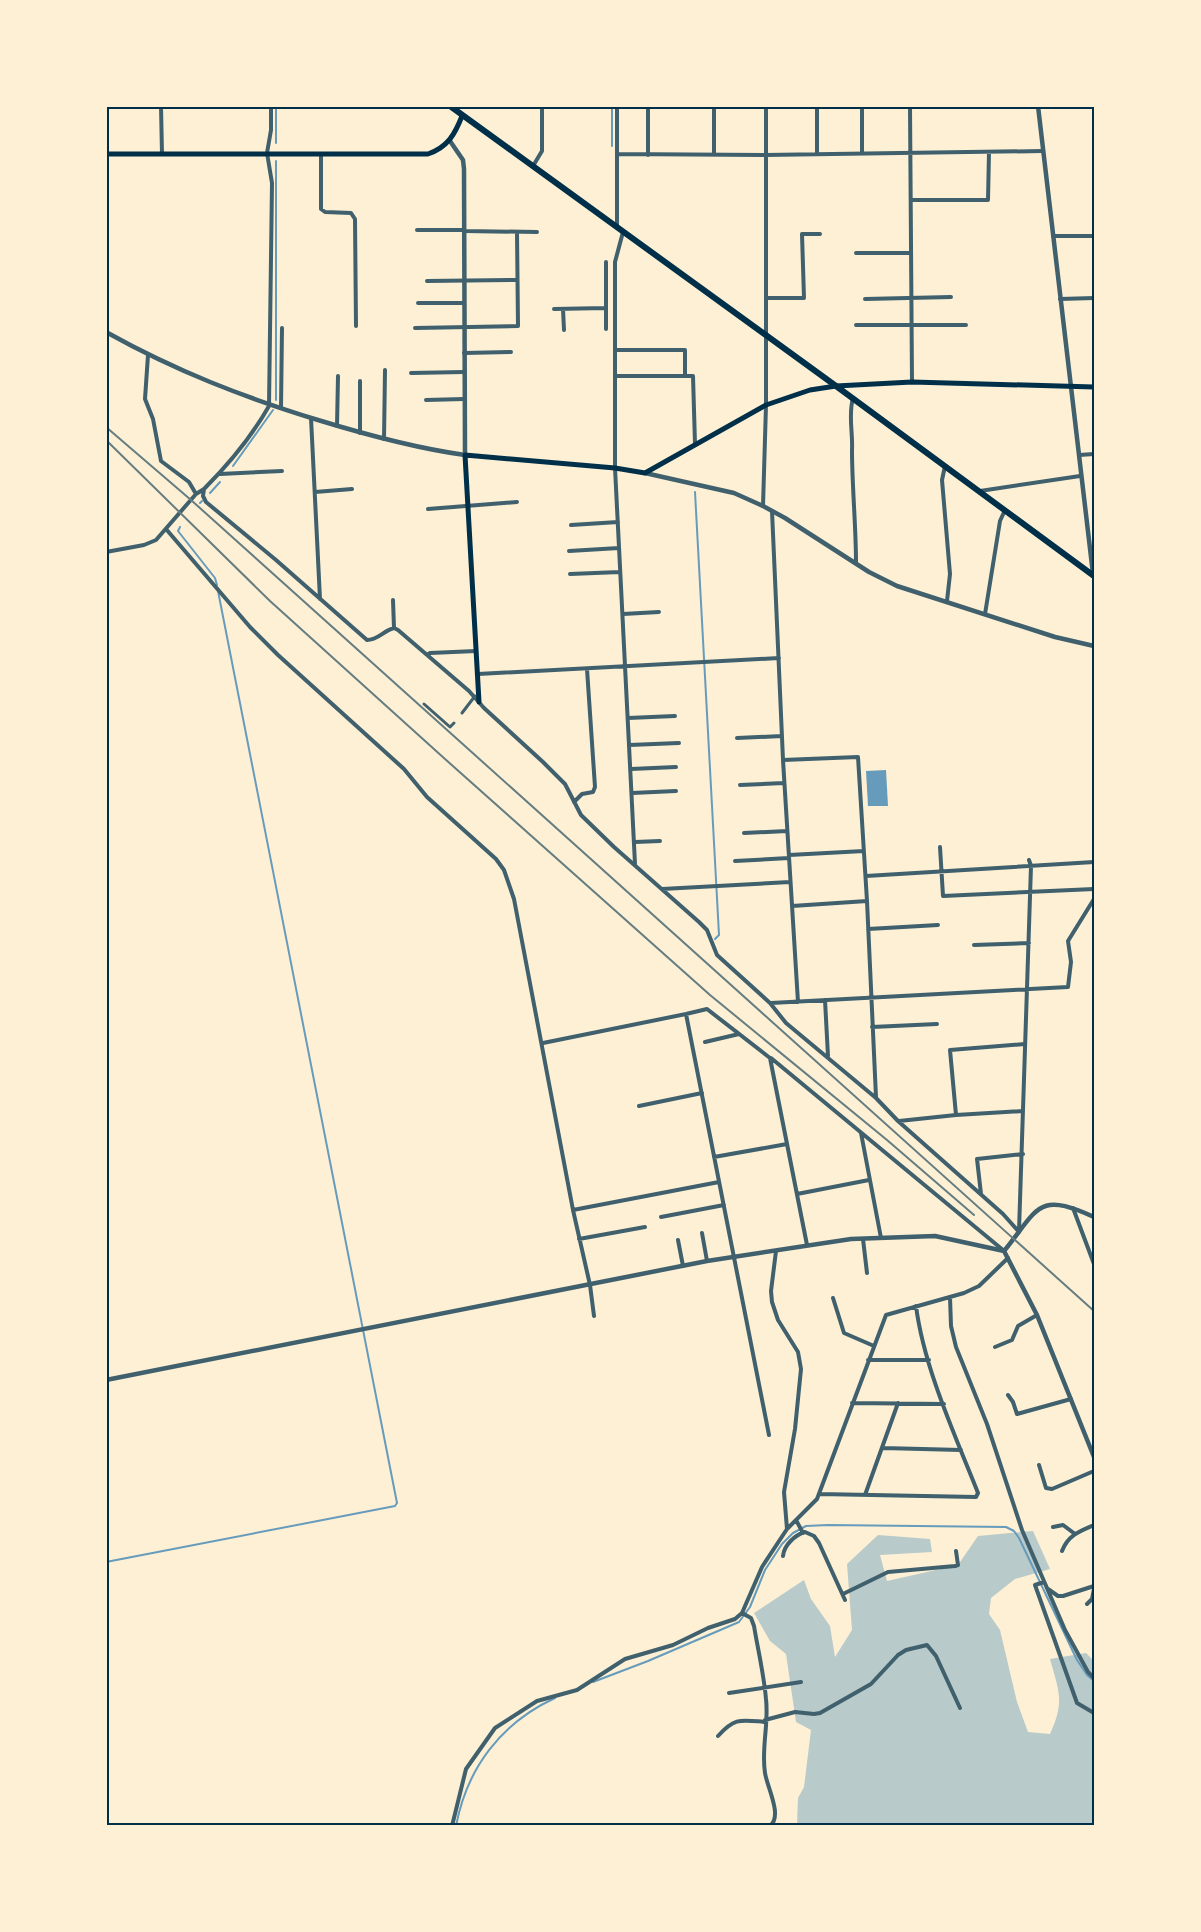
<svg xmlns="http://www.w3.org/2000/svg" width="1201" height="1932" font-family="Quicksand,sans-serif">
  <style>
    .green { fill: #b9caca }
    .water { fill: #669bbc }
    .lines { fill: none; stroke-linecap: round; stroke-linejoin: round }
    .stream { stroke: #669bbc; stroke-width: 2 }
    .pedestrian { stroke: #3f606c; stroke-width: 3 }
    .minor { stroke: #3f606c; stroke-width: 4 }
    .tertiary { stroke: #3f606c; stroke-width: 4.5 }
    .secondary { stroke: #003049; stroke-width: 5 }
    .primary { stroke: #003049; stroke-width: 5 }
    .trunk { stroke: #003049; stroke-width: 6 }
    .rail { stroke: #657d81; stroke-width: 2 }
    .neatline { fill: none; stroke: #003049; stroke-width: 2 }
  </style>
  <rect width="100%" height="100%" fill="#fdf0d5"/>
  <path class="green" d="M1033,1531l17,38 -35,10 -24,19 -2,16 11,16 17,72 11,30 22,2c15,-33 9,-42 0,-75l36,-6 8,8v164h-297l1,-27 6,-11 7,-57 -15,-8 -10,-68 -16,-13 -16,-28 50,-33 7,19 19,27 5,31 17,-27 -5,-66 31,-29 52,4 2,13 -52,3 7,26 71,-16 20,-29z"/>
  <path class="water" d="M886,770l2,36h-20l-2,-35z"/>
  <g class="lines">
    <path class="stream" d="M276,143v-37
      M612,146v-40
      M276,161v239
      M233,466l40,-56
      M695,492l24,443 -4,4
      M210,493l10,-11
      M200,503l2,-2
      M180,527l-2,4 37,47 2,7
      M106,1562l289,-56 2,-3 -179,-912
      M593,1682l55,-21 91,-39 11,-15 15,-37 17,-26 11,-11 13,-7 22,-1 178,2 8,4 5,7 58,122 10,15 7,6
      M456,1826c11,-58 45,-103 99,-128"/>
    <path class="pedestrian" d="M424,704l26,23 4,-4
      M462,713l13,-17"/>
    <path class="minor" d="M161,106l1,48
      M271,106v24l-4,23 5,30 -3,223c-17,30 -41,59 -65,83l-1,7 3,6 70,58 91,80c11,0 16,-9 27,-12l4,2 71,61 15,17 59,54 22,22 16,31 33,32 85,75 8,8 10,25 53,48 16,20 90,75 22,23 105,93 16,18
      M617,106v120
      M648,106v49
      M714,106v48
      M817,106v48
      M910,106l2,276
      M862,153v-47
      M321,154v55l4,3 26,1 4,6 1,107
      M617,154l148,1 278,-4
      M533,166l9,-15v-45
      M912,200h76l1,-48
      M417,230h47
      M464,231l73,1
      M623,232l-8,30v206l20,396
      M1053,236h41
      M856,253h55
      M606,262v67
      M427,281l90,-1
      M766,298h38l-2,-64h18
      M865,299l86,-2
      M1060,299l34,-1
      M418,303h46
      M554,309l52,-1
      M563,309l1,21
      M856,325h110
      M415,328l103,-2 -1,-94
      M615,350h70v26
      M464,353l47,-1
      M148,355l-3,44 8,20 8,42 28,21 7,12
      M411,373l53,-1
      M615,376h78l2,68
      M360,381v52
      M853,398c-5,17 0,34 -1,52 0,37 4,75 4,113
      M426,400l38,-1
      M281,408l1,-80
      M311,418l9,181
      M337,426l1,-50
      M384,439l1,-69
      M1079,455l15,-1
      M945,466l-3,14 8,94 -3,27
      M220,474l62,-3
      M980,491l100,-15
      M315,492l37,-3
      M763,506l3,-101v-299
      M428,509l89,-7
      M772,511l11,249 15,242
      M571,525l47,-3
      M166,529l84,98 28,28 126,114 23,28 69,62 8,11 10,29 59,311 17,75 4,31
      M569,551l50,-3
      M106,552l38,-7 12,-5 40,-46 8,-5
      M570,574l50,-2
      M393,600l1,28
      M623,614l36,-2
      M985,614l15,-93 5,-11
      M427,655l3,-2 46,-2
      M478,674l301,-16
      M628,718l47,-2
      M737,738l45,-2
      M629,745l50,-2
      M783,760l75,-3 9,144 9,196
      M631,769l45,-2
      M740,785l44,-2
      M632,793l44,-2
      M574,802l8,-8 11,-2 2,-5 -8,-118
      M744,833l43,-2
      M635,842l25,-1
      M940,847l3,49 151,-7
      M789,855l75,-4
      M735,861l54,-3
      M866,876l228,-14
      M662,889l128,-7
      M792,906l75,-5
      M868,929l70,-4
      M974,945l55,-2
      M825,1000l3,56
      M771,1003l297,-16 3,-25 -3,-21 26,-42
      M686,1014l83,421
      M872,1027l65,-3
      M705,1042l34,-8
      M543,1043l143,-29 21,-5 63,49 37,187
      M771,1058l232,192
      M639,1106l63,-13
      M956,1115l-6,-65 75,-6
      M899,1121l57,-6 67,-4
      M861,1133l20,105
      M714,1157l73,-13
      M797,1194l72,-14
      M981,1194l-4,-35 46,-5
      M1073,1208l21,56
      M573,1210l146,-28
      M661,1217l63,-12
      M1019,1231l12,-365 -2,-6
      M702,1233l5,28
      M579,1239l66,-12
      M863,1239l4,34
      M678,1240l5,26
      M950,1297l1,29 5,21 31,77 35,106 43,100 23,42 6,6
      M833,1298l11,35 30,13
      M995,1347l17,-7 6,-14 19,-11
      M868,1360h61
      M1008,1395l5,7 4,12 54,-15
      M852,1403l92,1
      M883,1448l78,2
      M1039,1465l7,23 6,1 42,-18
      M819,1494l157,3 2,-4c-23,-58 -54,-125 -62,-187
      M865,1495l33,-92
      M796,1520l7,13
      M1053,1527l10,-2 12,9
      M788,1528l29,-29 69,-184 78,-22 15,-7 29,-28
      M1062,1551c6,-16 18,-20 32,-26
      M783,1556c1,-11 12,-21 22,-24l9,4 5,7 26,57
      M1044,1582l-9,3 42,118 17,10
      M1048,1589l10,7h5l31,-10
      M843,1594l45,-22 67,-6 3,-1 -2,-14
      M1087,1604l5,-5 2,-10
      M742,1613l9,5 3,8c4,24 10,49 12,73 3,25 -5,50 -1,74 2,14 18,43 5,53
      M729,1693l72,-11
      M765,1720l30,-8 19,2 6,-1 51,-29 27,-29 8,-5 21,-5 9,11 24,52
      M718,1736c17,-19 23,-16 47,-14
      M452,1826l14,-57 29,-41 42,-27 40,-11 48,-31 48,-14 35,-17 27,-9 7,-6 20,-46 25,-38 -3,-37 11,-63 6,-60 -3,-17 -20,-32 -6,-18 -1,-11 5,-40"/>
    <path class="tertiary" d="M1038,106l55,468
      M106,332c70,39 137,65 212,88 49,15 96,28 147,35l-1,-286 -1,-9 -13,-19
      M645,473l89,20 29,13 22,12 84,54 28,14 158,51 39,9
      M1004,1251l33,64 57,142
      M106,1380l601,-119 144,-22 84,-3 69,15c35,-43 33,-60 90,-34"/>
    <path class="secondary" d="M479,702l-14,-247 150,13 30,5 121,-68 44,-15 26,-4"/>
    <path class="primary" d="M106,154h322c20,-7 27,-20 34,-38
      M836,386l76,-4 182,5"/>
    <path class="trunk" d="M450,106l386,280 258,190"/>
    <path class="rail" d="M106,427l85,73 903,811
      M106,440l164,161 175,158 265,236 177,145 87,75"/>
  </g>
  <rect width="1201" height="1932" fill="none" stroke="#fdf0d5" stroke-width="216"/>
  <rect x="108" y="108" width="985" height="1716" class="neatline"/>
</svg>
